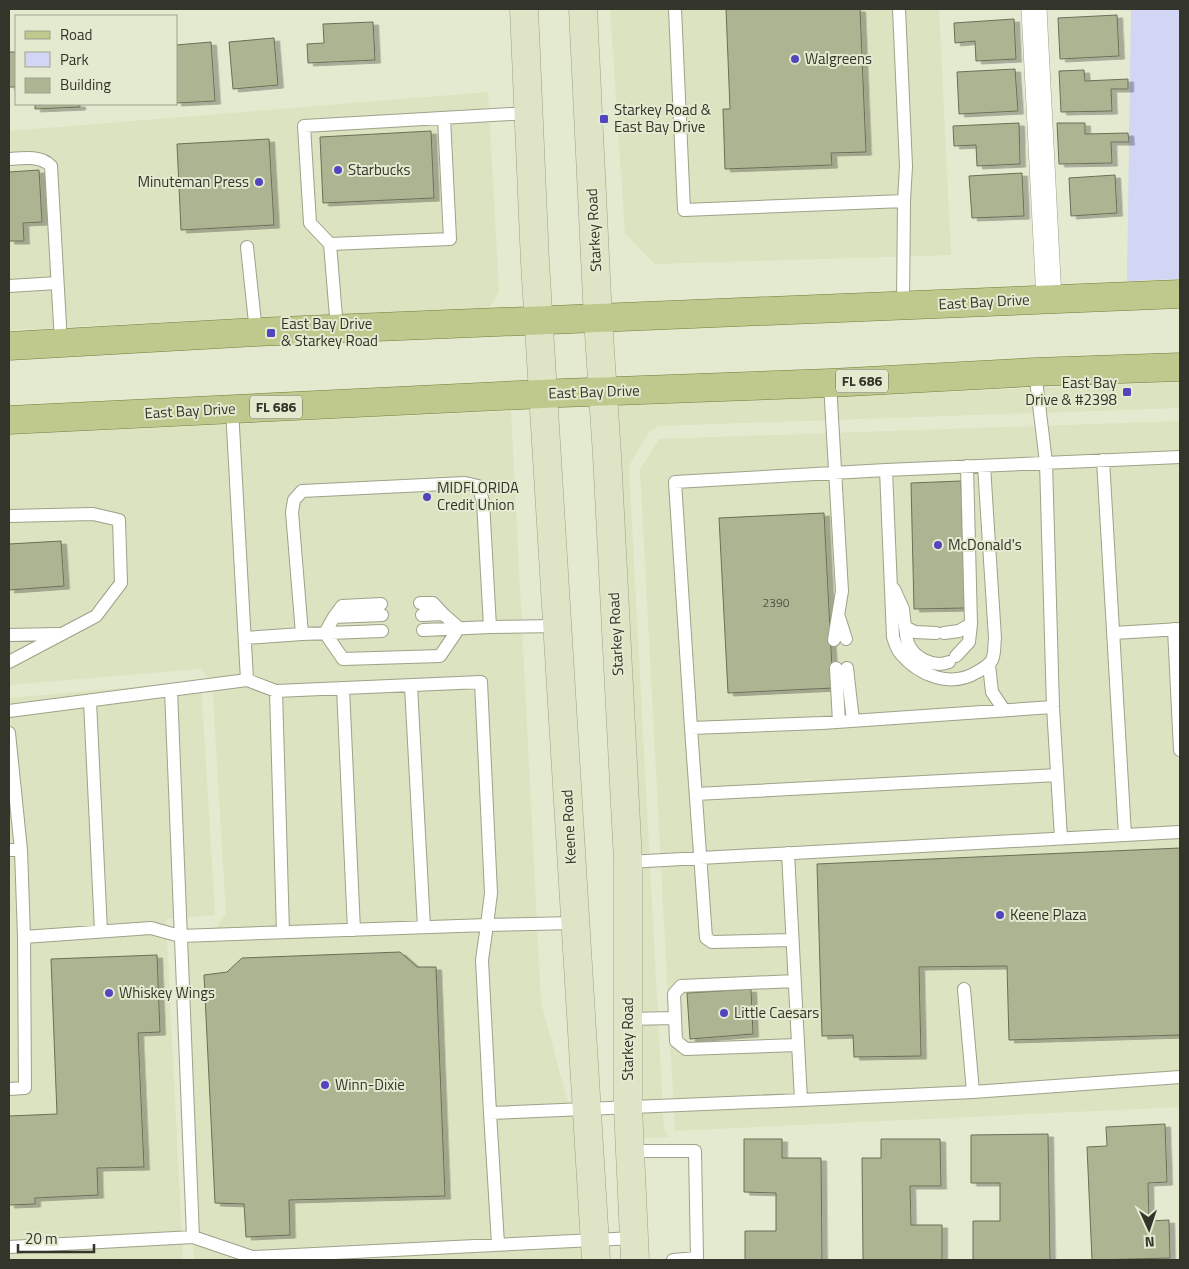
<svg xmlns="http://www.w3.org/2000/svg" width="1189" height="1269" font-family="'Titillium Web',sans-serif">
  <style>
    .built { fill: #dbe3c0 }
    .green { fill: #d2d5f4 }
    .building { fill: #acb492; stroke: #6a6f57; filter: url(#shadow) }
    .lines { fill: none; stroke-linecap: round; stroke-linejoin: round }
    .service-casing { stroke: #9da289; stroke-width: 14 }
    .minor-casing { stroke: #9da289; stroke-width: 26 }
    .secondary-casing { stroke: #9da289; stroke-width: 29 }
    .primary-casing { stroke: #727d39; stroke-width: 29 }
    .service { stroke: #fff; stroke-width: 12 }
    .minor { stroke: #fff; stroke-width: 25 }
    .secondary { stroke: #dfe4c6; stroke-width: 28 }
    .primary { stroke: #bfc88d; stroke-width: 28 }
    .poi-dot { fill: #5146bd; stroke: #e4eacf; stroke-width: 2 }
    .labels { text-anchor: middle; stroke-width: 4; stroke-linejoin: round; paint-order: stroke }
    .number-label { font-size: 12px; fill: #515545 }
    .shield { fill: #e4eacf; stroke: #686b5c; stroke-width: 1 }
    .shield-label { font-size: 14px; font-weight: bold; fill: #33352b }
    .poi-label { font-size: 15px; fill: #33352b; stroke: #e4eacf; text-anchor: start }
    .street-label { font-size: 15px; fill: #33352b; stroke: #e4eacf }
  </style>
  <defs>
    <filter id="shadow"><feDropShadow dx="5.5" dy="3" stdDeviation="0" flood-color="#0004"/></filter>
  </defs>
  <rect width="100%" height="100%" fill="#e4eacf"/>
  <path class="built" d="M610,9h329l12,246 -296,9 -30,-30z
    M488,92l11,200 -10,16 -234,9 -185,10 -2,-3 -10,4 -49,2v-199z
    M1180,382v26l-521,18 -9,5 -19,31 -2,7 35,662 6,6 -27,1 -2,-277 -24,-455z
    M511,411l30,591 28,105h4l9,153h-388l-16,-329 38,-3 10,-14 -14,-233 -12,-12 -191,16v-250z
    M1180,421v686l-505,24 -35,-662 19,-30z
    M201,681l14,234 -49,4 17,341h-174v-562z"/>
  <path class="green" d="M1131,9h49v270l-53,2z"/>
  <path class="building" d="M726,9h134l6,143 -35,1 1,12 -107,4 -2,-60h7z
    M1117,15l2,41 -59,3 -2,-41z
    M1014,19l2,40 -40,2 -1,-20 -20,2 -1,-20z
    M373,22l2,38 -67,3 -1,-19 17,-1 -1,-19z
    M274,38l4,47 -45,4 -4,-47z
    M211,42l4,59 -39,2v-58z
    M9,52h7v35h-7z
    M1015,69l3,42 -59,3 -2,-42z
    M1084,70l1,11 43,-2v10h-17l1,22 -51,1 -2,-41z
    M35,104h45v3l-45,2z
    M1019,123l1,41 -43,2 -1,-21 -22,1 -1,-20z
    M1057,123h28v11l43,-1 1,9h-18l1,21 -53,1z
    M431,131l3,67 -111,5 -3,-66z
    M269,139l5,86 -93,5 -4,-86z
    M39,170l3,52 -19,1 1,18h-15v-69z
    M1022,173l2,43 -52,2 -3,-42z
    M1115,175l2,38 -46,3 -2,-38z
    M961,481l4,127 -51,1 -3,-126z
    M824,513l9,175 -105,5 -9,-175z
    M61,541l3,45 -55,4v-46z
    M1180,848v187l-171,5 -2,-74 -88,1 2,89 -67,1 -1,-22 -31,1 -5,-172z
    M400,952l17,15h19l9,229 -156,4 1,35 -44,2 -2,-33 -29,-1 -11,-228 23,-3 15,-14z
    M157,955l3,77 -22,1 6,134 -47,1 1,27 -63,3v6l-26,1v-89l48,-2 -6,-155z
    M751,989l2,45 -63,5 -3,-46z
    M1165,1124l2,58 -19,1 1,38 20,-1 1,38 -78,2 -5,-113 20,-1 -1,-19z
    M1048,1134l2,126h-77v-39h27v-38h-29v-48z
    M744,1139h38v19h39l1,102h-77v-29h31v-38l-32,-1z
    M881,1139h59l1,47h-31l1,39h31v35h-79l-1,-102h19z"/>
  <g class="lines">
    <g class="service-casing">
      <path id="service" d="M675,9l9,201 220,-9 -1,104
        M899,9l7,157 -2,35
        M9,159c13,-1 32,-4 42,7l10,177
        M330,244l120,-5 -6,-121
        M247,247l9,85
        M9,286l48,-3
        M337,329l-7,-85 -20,-21 -6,-97 224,-13
        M1035,372l11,90 7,245 8,131
        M830,383l12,208 -8,49
        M232,409l15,271 29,11 205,-9 10,211 -4,32 88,-2
        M1103,460l22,375
        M886,470l7,167c2,6 4,13 8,17 19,22 50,34 76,18 5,-3 12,-6 15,-12 3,-6 2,-15 3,-22l-11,-172
        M9,516l84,-2 26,6 2,63 -25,33 -87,46
        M894,589l9,20 2,18 10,5 21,1
        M420,603h13l10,11
        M382,615l-48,2 -9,16 18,26 97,-3 19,-28 -16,-14 -21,1
        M334,617l8,-11 39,-2
        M839,617l7,22
        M905,627c1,5 1,11 3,16 5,15 26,25 41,19
        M1174,629l6,121
        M423,630l67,-3
        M944,633l15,-2 12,-7 -4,-158
        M1114,633l66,-4
        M302,634l80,-3
        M9,635l50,-1
        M245,638l57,-4 -10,-122 2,-12 8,-9 163,-8 13,3 5,15 7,126 68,-1
        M956,656l13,-14 2,-18
        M989,665l3,27 12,18
        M836,668l3,54
        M847,668l6,53
        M411,686l13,241
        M343,688l11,242
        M276,691l7,241
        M90,701l11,230
        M1053,707l-231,16 -131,5 -16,-246 211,-12 294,-13
        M9,711l238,-31
        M691,728l15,210 6,4 80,-2
        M9,733l12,117 3,87 127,-9 29,8 307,-11 -5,35 8,153 311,-13 -13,-247
        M696,794l361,-19
        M9,850h12
        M628,862l552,-30
        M795,981l-114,5 -7,8 2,47 10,8 112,-4
        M964,989l9,103
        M628,1019l47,-1
        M9,1089l16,-1 -1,-151
        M801,1100l172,-8 207,-15
        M490,1113l8,131
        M630,1151h65l2,107 -24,2
        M193,1237l59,20 382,-19
        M9,1247l184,-10 -22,-547"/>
    </g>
    <g class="minor-casing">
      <path id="minor" d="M1034,9l15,290"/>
    </g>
    <g class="secondary-casing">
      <path id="secondary" d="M524,9l11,253 61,998
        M583,9l15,310 9,136 21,407v246l7,152"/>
    </g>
    <g class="primary-casing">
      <path id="primary" d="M9,346l247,-14 924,-38
        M9,420l553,-27 268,-10 205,-11 145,-5"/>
    </g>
    <use href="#service" class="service"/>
    <use href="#minor" class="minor"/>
    <use href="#secondary" class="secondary"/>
    <use href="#primary" class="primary"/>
  </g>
  <g class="poi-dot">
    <circle cx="795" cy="59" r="5"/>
    <rect x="599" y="114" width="10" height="10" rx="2.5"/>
    <circle cx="338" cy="170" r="5"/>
    <circle cx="259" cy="182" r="5"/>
    <rect x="266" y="328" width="10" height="10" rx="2.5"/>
    <rect x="1122" y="387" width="10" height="10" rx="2.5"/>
    <circle cx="427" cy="497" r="5"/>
    <circle cx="938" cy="545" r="5"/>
    <circle cx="1000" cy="915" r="5"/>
    <circle cx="109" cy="993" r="5"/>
    <circle cx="724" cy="1013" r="5"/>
    <circle cx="325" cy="1085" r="5"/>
  </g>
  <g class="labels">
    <g class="number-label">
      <text x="776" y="607">2390</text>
    </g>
    <g class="shield">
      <rect x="836" y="369.5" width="52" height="23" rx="4"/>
      <rect x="250" y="395.5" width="52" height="23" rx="4"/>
    </g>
    <g class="shield-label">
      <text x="862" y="386">FL 686</text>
      <text x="276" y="412">FL 686</text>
    </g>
    <g class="poi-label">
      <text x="805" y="64">Walgreens</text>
      <text x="614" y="115">Starkey Road &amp;<tspan x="614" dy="17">East Bay Drive</tspan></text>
      <text x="348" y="175">Starbucks</text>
      <text x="249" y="187" text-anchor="end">Minuteman Press</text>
      <text x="281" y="329">East Bay Drive<tspan x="281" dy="17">&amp; Starkey Road</tspan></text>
      <text x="1117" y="388" text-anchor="end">East Bay<tspan x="1117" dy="17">Drive &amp; #2398</tspan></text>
      <text x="437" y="493">MIDFLORIDA<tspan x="437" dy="17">Credit Union</tspan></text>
      <text x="948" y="550">McDonald's</text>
      <text x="1010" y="920">Keene Plaza</text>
      <text x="119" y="998">Whiskey Wings</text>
      <text x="734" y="1018">Little Caesars</text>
      <text x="335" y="1090">Winn-Dixie</text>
    </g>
    <g class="street-label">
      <text transform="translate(594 230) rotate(-93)" y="5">Starkey Road</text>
      <text transform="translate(984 302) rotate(-3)" y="5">East Bay Drive</text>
      <text transform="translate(594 392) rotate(-2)" y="5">East Bay Drive</text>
      <text transform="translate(190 411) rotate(-3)" y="5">East Bay Drive</text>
      <text transform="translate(616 634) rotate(-93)" y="5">Starkey Road</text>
      <text transform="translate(569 827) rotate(-93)" y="5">Keene Road</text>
      <text transform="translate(628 1039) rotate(-90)" y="5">Starkey Road</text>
    </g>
  </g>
  <rect width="1189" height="1269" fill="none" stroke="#33352b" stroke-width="20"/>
  <rect x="15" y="15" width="162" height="90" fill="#e4eacf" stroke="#9da28d"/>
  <rect x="25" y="31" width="25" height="8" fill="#bfc88d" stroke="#9da28d"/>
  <text x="60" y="40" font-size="15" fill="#33352b">Road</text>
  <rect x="25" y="52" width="25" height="15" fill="#d2d5f4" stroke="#9da28d"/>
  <text x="60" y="65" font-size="15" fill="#33352b">Park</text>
  <rect x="25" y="78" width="25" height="15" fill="#acb492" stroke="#9da28d"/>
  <text x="60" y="90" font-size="15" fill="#33352b">Building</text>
  <g transform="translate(1149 1229) rotate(177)" stroke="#e4eacf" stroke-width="4" paint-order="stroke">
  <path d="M0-4L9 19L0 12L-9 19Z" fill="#33352b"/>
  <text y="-8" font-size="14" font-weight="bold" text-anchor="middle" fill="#33352b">N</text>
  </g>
  <path d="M18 1244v8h76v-8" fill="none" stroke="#33352b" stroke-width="2.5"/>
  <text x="25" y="1244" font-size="15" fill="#33352b" stroke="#e4eacf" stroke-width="4" paint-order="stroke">20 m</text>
</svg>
